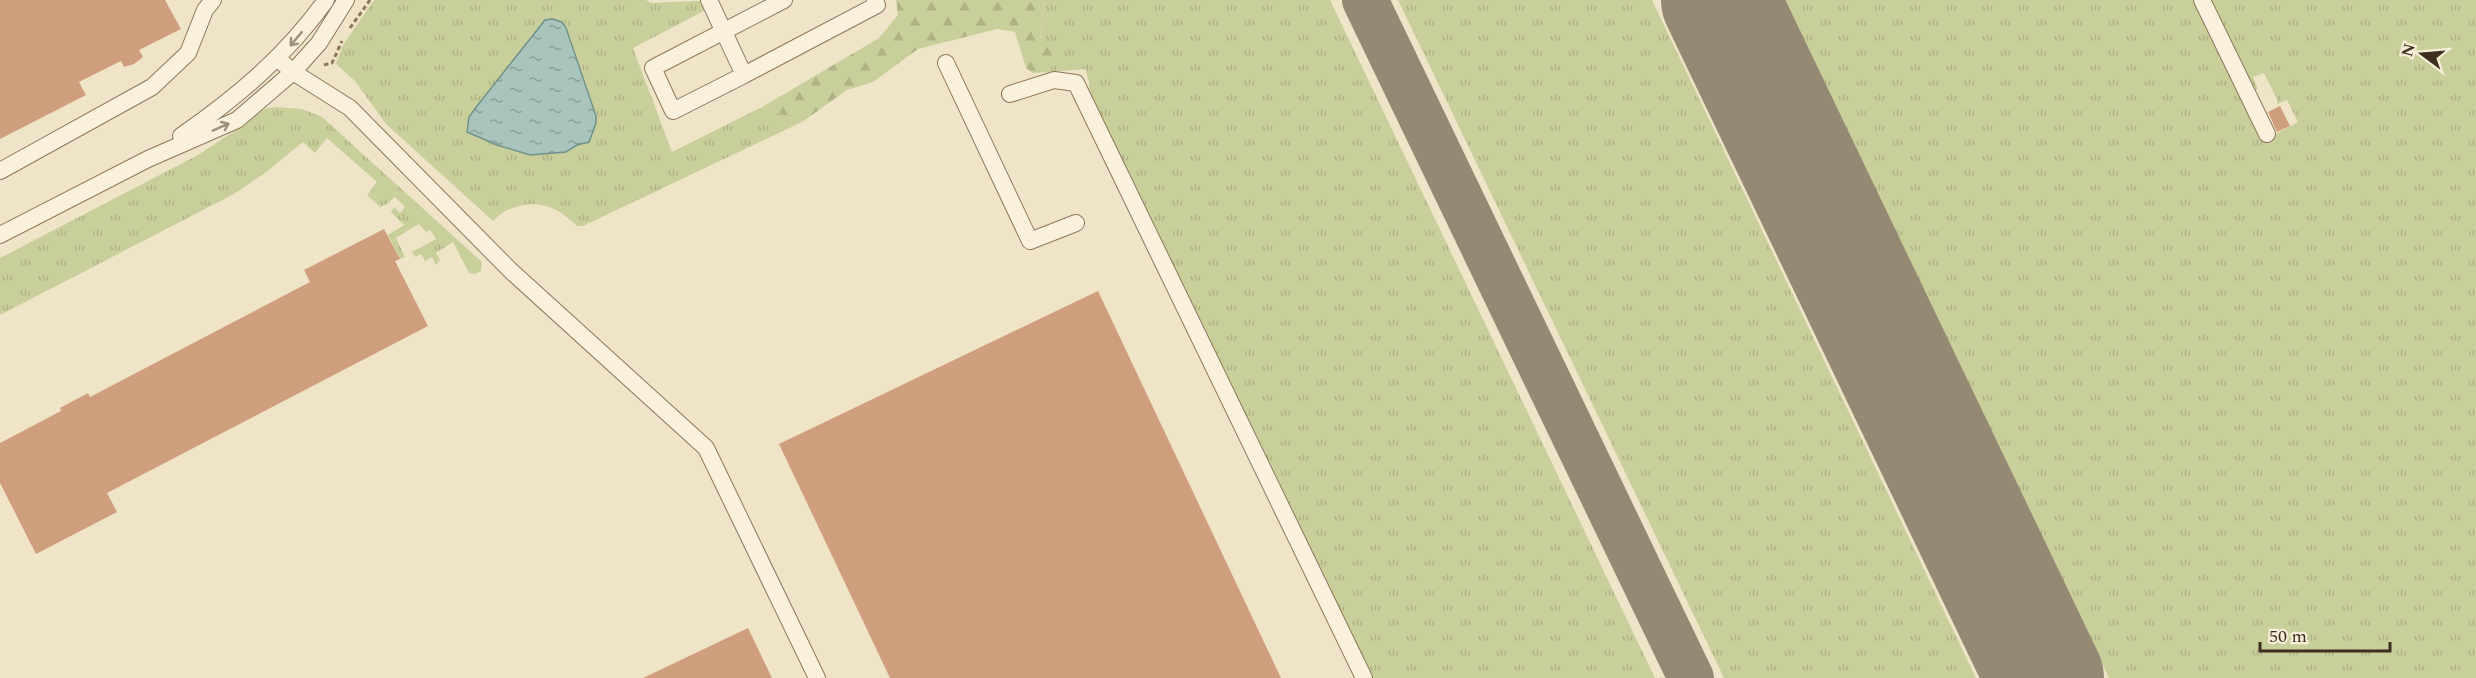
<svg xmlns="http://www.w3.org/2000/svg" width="2476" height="678" font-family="Spectral,serif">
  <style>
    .grass { fill: url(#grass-tufts) }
    .forest { fill: url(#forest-firs) }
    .water { fill: url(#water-ripples); stroke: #6f938a; stroke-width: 1.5 }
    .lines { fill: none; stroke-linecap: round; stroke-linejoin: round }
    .taxiway { stroke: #968974; stroke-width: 46 }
    .runway { stroke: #968974; stroke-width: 118 }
    .building { fill: #cf9f7d }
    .minor-casing { stroke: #8d765c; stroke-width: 18 }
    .path { stroke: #8d765c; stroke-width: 3; stroke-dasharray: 4.5 3; stroke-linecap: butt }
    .minor { stroke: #faf1dc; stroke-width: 16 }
    .oneway { stroke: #9c907e }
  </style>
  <defs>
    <pattern id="grass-tufts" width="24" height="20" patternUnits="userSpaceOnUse" patternTransform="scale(1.5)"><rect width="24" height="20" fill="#c9cf9b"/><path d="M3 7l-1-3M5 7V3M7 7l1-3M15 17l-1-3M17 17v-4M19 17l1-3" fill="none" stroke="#aeb285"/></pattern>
    <pattern id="forest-firs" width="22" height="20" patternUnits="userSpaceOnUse" patternTransform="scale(1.5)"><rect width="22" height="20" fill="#c9cf9b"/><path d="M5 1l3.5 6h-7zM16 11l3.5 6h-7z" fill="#aeb285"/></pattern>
    <pattern id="water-ripples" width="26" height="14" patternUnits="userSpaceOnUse" patternTransform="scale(1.5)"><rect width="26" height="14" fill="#a9c4bc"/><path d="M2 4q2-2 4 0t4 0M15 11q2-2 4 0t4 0" fill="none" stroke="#8ba098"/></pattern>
  </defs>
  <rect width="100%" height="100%" fill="#f0e4c8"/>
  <path class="grass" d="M374,0h272l5,3 67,-3 1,3 -86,45 39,104 90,-45 40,15 -219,104h-6c-6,-5 -12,-11 -19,-15 -20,-12 -49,-8 -65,10l-107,-97 -31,-43 -19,-17 7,-19z
    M1044,0h286l325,678h-284l-251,-515 -31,-74v-7l-4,-13 -35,3 3,-12 -13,-20z
    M1398,0h254l324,678h-252z
    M1785,0h410l68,141 35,-19 -11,-22 -10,4v-5l-13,-26 -11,4 5,12 -3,2 -49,-91h270v678h-367z
    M275,107l27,2 20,8 160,145 -1,9 -6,3 -6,-1 -16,-31 -17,11 4,7 -4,5 -4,-8 -7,4 -4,-7 -6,3 -3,-5 24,-13 -6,-9 -4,2 -7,-8 -23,14 9,19 -5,2 -12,-24 16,-10 -13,-13 3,-5 6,6 5,-6 -10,-10 -8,7 -7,3 -13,-12 10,-13 -50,-44 -12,15 -12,-11 -38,31 -31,21 -234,121v-57l198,-103 38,-25 28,-21z"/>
  <path class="forest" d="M896,0h148l-4,39 13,7v14l-3,12 -17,1 -7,-5 -11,-36 -18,-3 -79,20 -45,33 -26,8 -45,32 -40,-15 117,-69 19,-23z"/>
  <path class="water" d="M552,19l10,3 4,6 30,88v7l-7,19 -12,3 -11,7 -36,3 -33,-10 -30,-13 2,-15 8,-11 68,-86z"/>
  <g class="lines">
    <path class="taxiway" d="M1365,0l326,678"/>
    <path class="runway" d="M1720,0l325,678"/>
  </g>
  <path class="building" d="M0,0h165l16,29 -42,21 4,7 -9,7 -10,3 -3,-6 -42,21 7,13 -86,44z
    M2280,106l10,20 -13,6 -9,-20z
    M384,229l16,30 -5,2 33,65 -321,167 10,19 -81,42 -36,-71v-40l61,-32 -1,-3 28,-15 2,4 220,-115 -6,-12z
    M1098,291l183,387h-391l-111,-234z
    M748,628l24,50h-129z"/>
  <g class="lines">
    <g class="minor-casing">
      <path id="minor" d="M709,0l35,75 133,-70 -2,-5
        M2202,0l65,134
        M278,59l15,13 57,36 161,163 195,177 111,230
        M946,63l84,178 46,-18
        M744,75l-71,36 -20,-43 131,-68
        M1010,94l44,-14 22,3 288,595
        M181,136c56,-39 105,-80 145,-136
        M0,171l152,-84 36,-34 17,-43 8,-10
        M0,235l148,-76 89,-39 56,-48 26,-29 27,-43"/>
    </g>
    <path class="path" d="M350,28l20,-28
      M324,65l8,-2 10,-22"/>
    <use href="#minor" class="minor"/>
  </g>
  <defs><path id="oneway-shaft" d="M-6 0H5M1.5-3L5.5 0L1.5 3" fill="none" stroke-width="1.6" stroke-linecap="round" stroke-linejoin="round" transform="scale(1.5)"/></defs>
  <g class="oneway">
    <use href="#oneway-shaft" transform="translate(296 39) rotate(130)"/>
    <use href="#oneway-shaft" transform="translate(221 127) rotate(-24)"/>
  </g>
  <g transform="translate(2422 54) rotate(286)" stroke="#f7eed8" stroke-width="4.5" paint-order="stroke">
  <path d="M0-4.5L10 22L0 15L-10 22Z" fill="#3d2e20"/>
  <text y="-9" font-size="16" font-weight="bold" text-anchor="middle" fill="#3d2e20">N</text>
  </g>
  <path d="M2260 642v9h130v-9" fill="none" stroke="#3d2e20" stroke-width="3"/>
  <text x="2269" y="642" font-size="18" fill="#3d2e20" stroke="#f7eed8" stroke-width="4.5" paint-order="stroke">50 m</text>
</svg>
